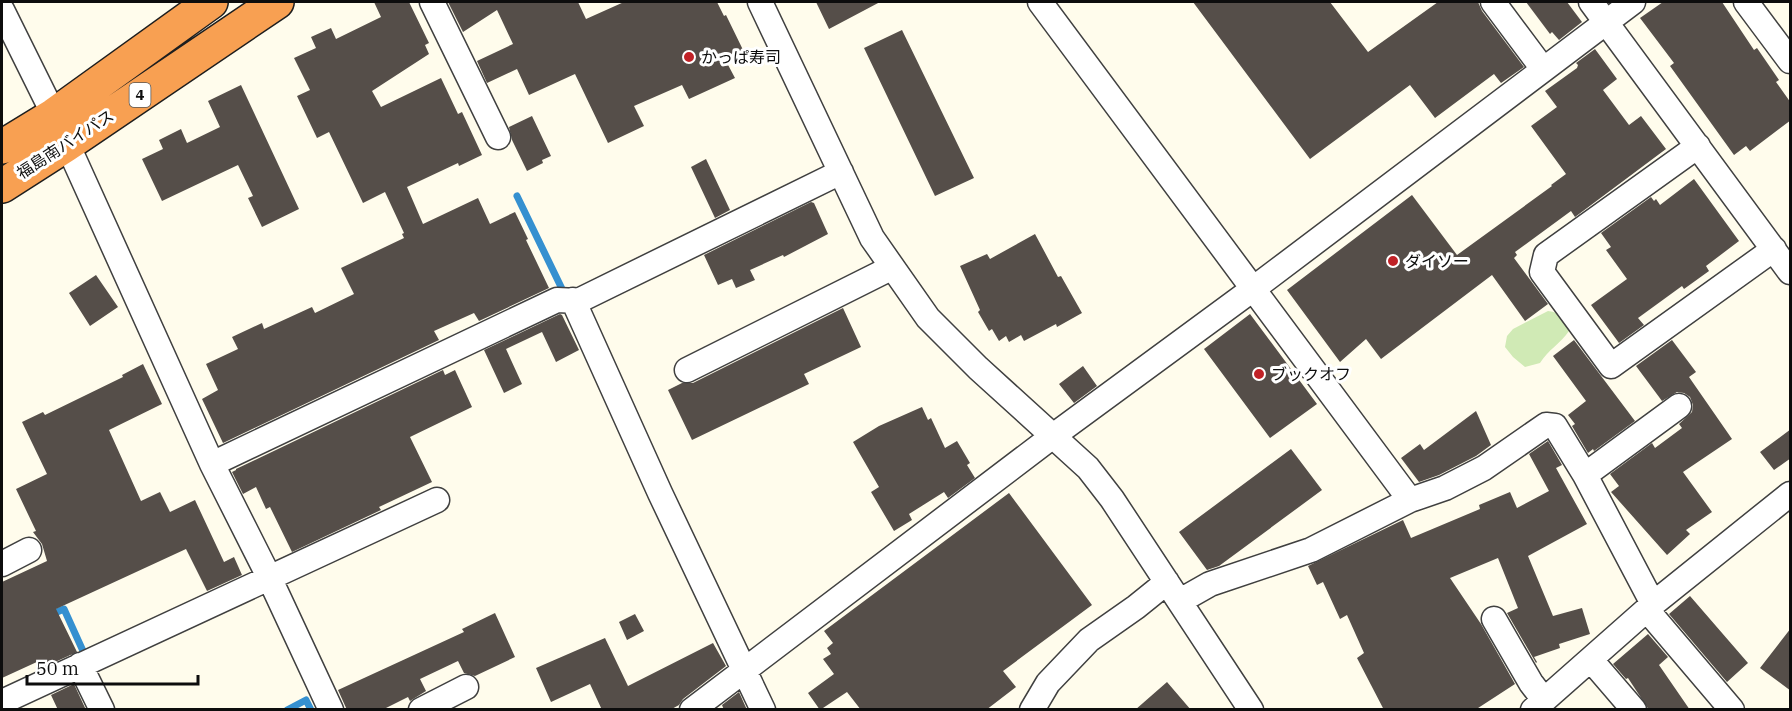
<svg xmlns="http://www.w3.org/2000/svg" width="1792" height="711" font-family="'IBM Plex Serif','Noto Sans JP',serif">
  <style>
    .green { fill: #d0eab5 }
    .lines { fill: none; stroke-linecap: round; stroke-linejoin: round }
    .stream { stroke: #3590d0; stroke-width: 7 }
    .building { fill: #554e49 }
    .minor-casing { stroke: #404040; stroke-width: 27 }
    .highway-casing { stroke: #1e1e1e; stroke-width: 36 }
    .minor { stroke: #fff; stroke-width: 24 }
    .highway { stroke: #f8a052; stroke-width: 33 }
    .poi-dot { fill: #c02227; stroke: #fff; stroke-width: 2 }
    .labels { text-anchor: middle; stroke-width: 6; stroke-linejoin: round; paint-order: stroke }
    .shield { fill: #fff; stroke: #565656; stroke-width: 1.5 }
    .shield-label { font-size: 15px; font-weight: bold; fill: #0d0d0d }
    .poi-label { font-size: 16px; fill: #0d0d0d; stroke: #fff; text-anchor: start }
    .street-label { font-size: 16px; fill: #0d0d0d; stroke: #fff }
  </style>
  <rect width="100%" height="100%" fill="#fffcec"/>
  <path class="green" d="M1548,311c13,1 18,9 21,20 -8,12 -21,19 -29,32l-15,4 -12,-10 -8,-10 2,-11 6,-7z"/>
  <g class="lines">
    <path class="stream" d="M517,196l47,97
      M50,615l14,-6 19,42
      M287,710l19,-10 5,10"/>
  </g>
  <path class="building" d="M374,2h35l20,41 -4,2 4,9 -57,37 9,16 60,-29 17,36 4,-2 20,43 -23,11 -1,-3 -51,24 16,37 55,-26 12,26 25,-12 13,27 -2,1 23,48 -70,33 -5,-8 -40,18 5,9 -216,103 -21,-44 16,-9 -12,-26 32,-15 -6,-12 30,-14 2,6 48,-22 3,6 39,-19 -13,-26 63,-30 -2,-4 2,-1 -19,-41 -22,11 -34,-71 -12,6 -20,-42 13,-6 -16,-32 22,-10 -5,-11 20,-9 5,11 45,-22z
    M448,2h130l8,17 38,-17h93l7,14 2,-1 19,39 -18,9 8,15 -46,21 -7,-14 -48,21 10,20 -36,17 -33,-69 -46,21 -12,-26 -30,14 -10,-22 36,-17 -16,-34 -34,22z
    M816,2h64l-51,27z
    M1193,2h137l38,50 70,-50h40l4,9 42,56 -23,16 -7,-9 -59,44 -25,-33 -100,74z
    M1526,2h41l15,20 -23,18 -7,-8 -2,2z
    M1663,2h59l32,48 3,-2 22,32 -3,2 15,21v17l-41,31 -4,-5 -12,9 -64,-89 4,-3 -34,-45z
    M902,30l72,148 -39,18 -71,-148z
    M1595,49l22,30 -14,11 26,35 12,-9 25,33 -91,68 -4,-6 -56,41 2,3 -3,3 34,46 -23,17 -33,-46 -111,84 -15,-20 -26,23 -53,-72 125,-95 45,60 95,-69 -1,-1 15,-11 -35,-48 26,-19 -12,-16 32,-23 1,-3 -2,-2z
    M241,85l58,124 -37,18 -14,-29 5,-2 -15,-31 -76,36 -20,-42 21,-10 -4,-9 22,-11 6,14 33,-16 -12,-26z
    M532,116l19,40 -9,4 1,3 -16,8 -15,-31 -3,-13z
    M706,159l24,51 -15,8 -24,-51z
    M1694,179l45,62 -33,25 3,5 -25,18 -2,-3 -44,32 6,7 -25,18 -28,-38 36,-26 -21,-29 5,-3 -10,-14 50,-36 3,4 2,-2 4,6z
    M811,202l3,1 14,31 -44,23 -1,-2 -33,15 5,10 -19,8 -4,-9 -14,6 -14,-30z
    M1035,234l23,43 3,-1 21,37 -25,14 -1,-3 -32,17 -3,-6 -12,7 -3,-6 -7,5 -7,-12 -3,2 -11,-19 2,-2 -20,-44 27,-12 3,5z
    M96,275l22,32 -28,19 -21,-33z
    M843,308l18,39 -57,27 5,10 -117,56 -24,-50 14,-7h11z
    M560,314l2,1 17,35 -23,12 -14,-30 -36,17 16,35 -18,9 -20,-43z
    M1250,314l67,90 -47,34 -66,-89z
    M1574,340l61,81 -41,30 -1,-2 -5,4 -16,-27 3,-2 -7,-9 18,-14 -33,-45z
    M1672,340l24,32 -7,5 43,62 -49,33 29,40 -26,18 4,4 -23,21 -56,-63 8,-6 -9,-12 42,-31 3,5 27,-20 -3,-4 13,-12 1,-7 -3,-8 -6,-4 -7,-1 -15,9 -26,-35z
    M143,364l19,40 -53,26 32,71 19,-9 10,20 25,-12 29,62 10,-5 8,18 -35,16 -21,-42 -130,60 21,43 -35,16 -3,-7 -37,17v-96l45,-21 -5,-17 -9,-12 3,-1 -20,-42 31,-15 -25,-52 21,-10 2,3 78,-38 -1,-2z
    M1083,366l14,20 -23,17 -15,-19z
    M443,370l2,5 10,-5 17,37 -62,30 22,45 -53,25 2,3 -89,42 -22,-45 -4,2 -10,-22 -13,7 -11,-22 4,-2v-1z
    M922,407l6,13 3,-2 14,30 12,-7 13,22 -3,2 8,13 -27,20 -4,-6 -35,22 3,6 -18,11 -23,-39 8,-5 -26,-45 26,-16z
    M1476,411l15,34 -15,11 -37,19 -20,7 -18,-24 19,-14 4,6z
    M1791,429v29l-17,12 -14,-18z
    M1548,441l14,24 -6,3 31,56 -59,32 25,60 29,-8 8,26 -31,10 1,4 -26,9 3,5 -1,1 -29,-50 11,-5 -20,-50 -48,20 31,46 34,60 -40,26h-91l-27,-52 7,-5 -17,-38 -7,4 -17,-37 -6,3 -9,-19 95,-46 8,18 69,-29 -1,-4 31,-13 7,16 32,-17 -20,-37z
    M1291,449l31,41 -103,76 -12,4 -28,-38z
    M1009,493l83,112 -89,66 13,16 -30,23h-125l-14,-18 -27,18 -12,-17 26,-19 -11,-15 8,-5 -4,-6 6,-5 -9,-12z
    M1690,596l58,67 -21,19 -58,-68z
    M495,613l20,44 -40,19 -11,-3 -6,-12 -38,18 6,12 -16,10 -2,-4 -26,13h-35l-9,-20 126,-58 -2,-3z
    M635,614l9,17 -17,9 -8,-18z
    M1791,628v63l-31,-23z
    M1648,634l20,23 -9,8 31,45h-41l-21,-32 -2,1 -13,-15z
    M605,638l23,48 85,-43 13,23 -43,33 -4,6 -9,5h-68l-12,-26 -39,18 -15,-34z
    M1167,682l24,28h-56z
    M74,684l12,26h-28l-7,-15z
    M739,692l8,18h-23l-2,-5z"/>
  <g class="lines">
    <g class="minor-casing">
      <path id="minor" d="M432,2l66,135
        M760,2l112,236 56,80 50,50 110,100 24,31 139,211
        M1040,2l370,498
        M1493,2l50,67
        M1591,2l199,270
        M1746,2l44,59
        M2,10l52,105 158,349 57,113 62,133
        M1698,146l-152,109 -4,17 69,94 163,-117
        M573,300l87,193 103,217
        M687,370l204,-102
        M212,464l345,-164 21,1 263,-129
        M1585,475l94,-69
        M2,564l27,-14
        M1180,601l30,-17 101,-34 99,-50 35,-12 39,-20 62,-43 9,1 30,49 68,129
        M1647,610l85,100
        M1494,619l37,64 13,17
        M1591,660l43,50
        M80,665l22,45
        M2,702l435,-202
        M421,710l45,-23
        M692,710l361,-274 200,-147 380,-287
        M1032,710l16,-27 41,-43 47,-33 31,-25
        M1533,710l120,-106 137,-110"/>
    </g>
    <g class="highway-casing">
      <path id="highway" d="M2,147l52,-32 157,-113
        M2,186l64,-41 211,-143"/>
    </g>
    <use href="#minor" class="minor"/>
    <use href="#highway" class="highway"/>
  </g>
  <g class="poi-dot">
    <circle cx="689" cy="57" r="6"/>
    <circle cx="1393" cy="261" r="6"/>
    <circle cx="1259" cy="374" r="6"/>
  </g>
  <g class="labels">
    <rect class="shield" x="129.5" y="83" width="21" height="24" rx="4.5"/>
    <g class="shield-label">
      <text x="140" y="100">4</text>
    </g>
    <g class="poi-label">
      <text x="701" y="63">かっぱ寿司</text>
      <text x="1405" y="267">ダイソー</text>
      <text x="1271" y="380">ブックオフ</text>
    </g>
    <g class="street-label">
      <text transform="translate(65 144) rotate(-33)" y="6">福島南バイパス</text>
    </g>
  </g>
  <rect width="1792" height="711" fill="none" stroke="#0d0d0d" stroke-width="6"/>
  <path d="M27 675v9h171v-9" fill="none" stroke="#0d0d0d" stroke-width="3"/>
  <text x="36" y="675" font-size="18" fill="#0d0d0d" stroke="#ffffff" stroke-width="4.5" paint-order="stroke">50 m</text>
</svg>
